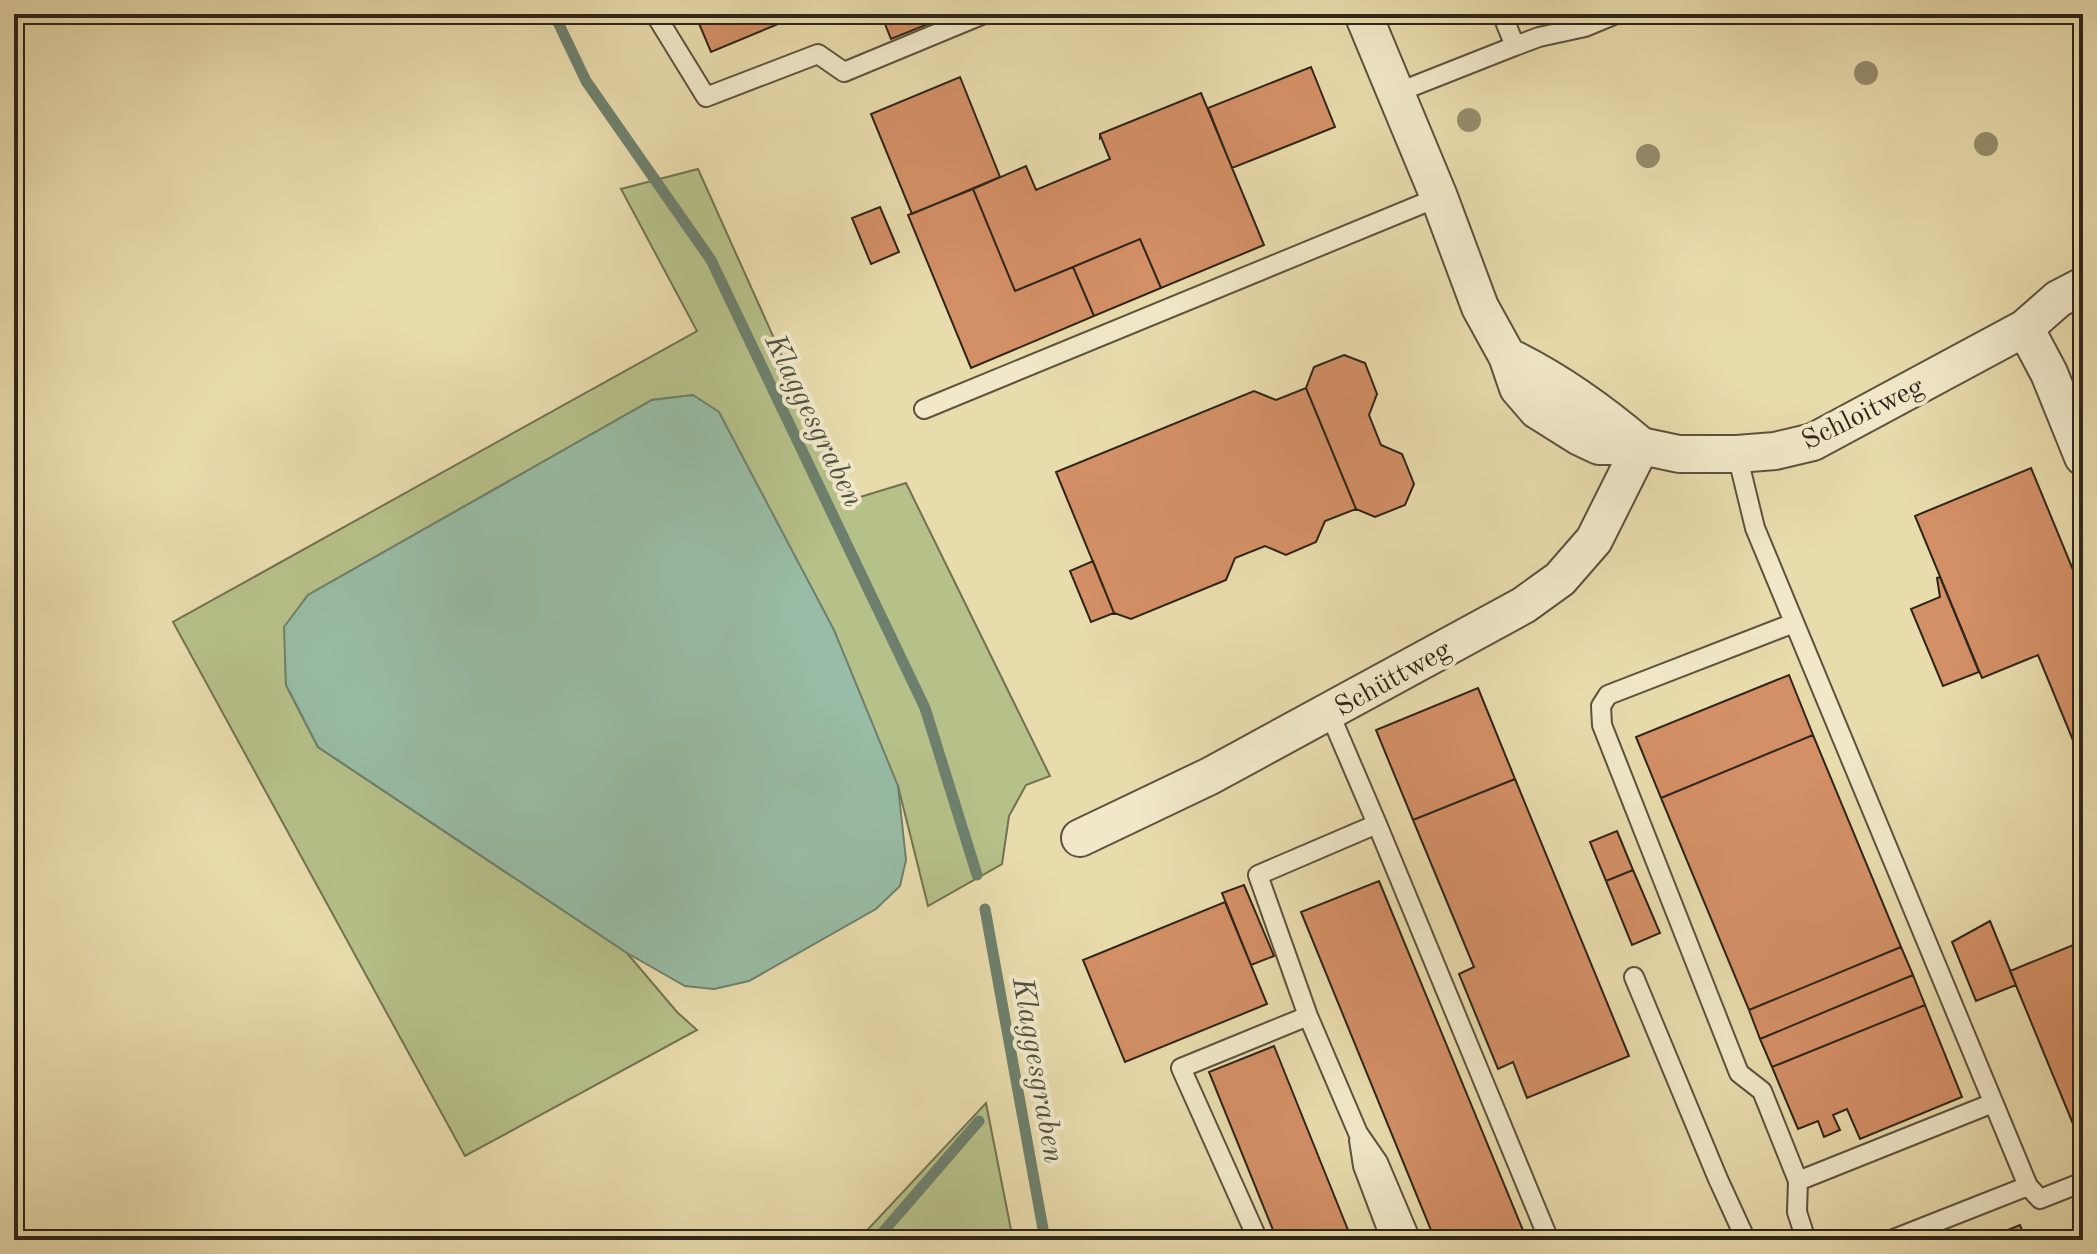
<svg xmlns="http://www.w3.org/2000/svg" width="2097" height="1254" font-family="'Old Standard TT',serif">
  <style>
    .green { fill: #b6c089; stroke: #727252; stroke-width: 2 }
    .water { fill: #98bca5; stroke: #6e806d; stroke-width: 2 }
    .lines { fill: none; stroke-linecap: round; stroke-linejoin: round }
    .stream { stroke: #6e806d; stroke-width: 11 }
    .building { fill: #d38f66; stroke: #2f251a; stroke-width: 2 }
    .lane-casing { stroke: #5d523e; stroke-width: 22 }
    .street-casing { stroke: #5d523e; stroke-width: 40 }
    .lane { stroke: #f0e8c9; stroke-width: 18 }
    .street { stroke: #f0e8c9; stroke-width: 36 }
    .tree { fill: #958c6b }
    .labels { text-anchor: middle; stroke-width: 8; stroke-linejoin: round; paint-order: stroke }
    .street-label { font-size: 28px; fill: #2f251a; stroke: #f0e8c9 }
    .water-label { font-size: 30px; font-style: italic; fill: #4e5244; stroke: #f0e8c9 }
  </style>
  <rect width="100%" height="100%" fill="#e8dbac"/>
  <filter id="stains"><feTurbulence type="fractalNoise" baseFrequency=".0025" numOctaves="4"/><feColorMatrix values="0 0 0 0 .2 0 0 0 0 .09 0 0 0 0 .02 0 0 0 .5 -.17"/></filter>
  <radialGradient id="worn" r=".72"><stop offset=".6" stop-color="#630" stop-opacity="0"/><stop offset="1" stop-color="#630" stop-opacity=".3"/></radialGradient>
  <path class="green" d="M698,169l149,332 59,-18 144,293 -24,9 -17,31 -7,48 -74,42 -30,-120 -205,-391 -41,5 -344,195 -23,32 1,58 32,62 309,206 50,59 20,18 -232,126 -292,-534 524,-291 -76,-142z
    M986,1103l27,137h-155z"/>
  <path class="water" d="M693,395l26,17 115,218 64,156 8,74 -6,26 -24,23 -127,72 -35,8 -29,-3 -58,-33 -309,-206 -32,-62 -2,-58 24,-32 344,-195z"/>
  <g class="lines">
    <path class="stream" d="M554,14l32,67 125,179 214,448 52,167
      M985,909l60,331
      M876,1240l103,-119"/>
  </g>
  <path class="building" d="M695,14h107l-91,38z
    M881,14h72l-62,25z
    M1311,67l24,60 -103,41 -24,-60z
    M960,77l40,100 -88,37 -41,-100z
    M1201,93l63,152 -103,43 -21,-49 -125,52 -42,-102 53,-23 10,24 74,-31 -9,-22 -1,1v-4z
    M973,189l42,102 58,-24 21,49 -123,52 -63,-153z
    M880,207l19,45 -28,12 -19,-46z
    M1140,239l21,49 -67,28 -21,-49z
    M1344,355l21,8 12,31 -8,21 12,30 21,9 12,30 -9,21 -30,12 -19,-8 -50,-121 8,-21z
    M1306,388l50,121 -31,12 -9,21 -30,13 -21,-9 -30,12 -9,22 -95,39 -17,-6 -58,-141 198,-81 22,9z
    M2031,468l52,126v153l-6,3 -39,-95 -56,23 -67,-162z
    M1093,561l21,52 -23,9 -21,-51z
    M1940,577l39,95 -36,14 -32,-77 29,-12 -3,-19z
    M1789,675l24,60 -152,63 -25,-61z
    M1478,688l37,91 -102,41 -37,-90z
    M1813,735l88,212 -152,63 -88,-212z
    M1515,779l114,277 -102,42 -14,-36 -15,7 -39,-95 15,-7 -61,-147z
    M1617,831l16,39 -27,11 -16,-39z
    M1633,870l27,63 -28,12 -26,-64z
    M1379,881l148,359h-92l-134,-328z
    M1244,885l30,71 -23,9 -29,-72z
    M1225,902l42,102 -142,58 -42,-102z
    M1990,921l26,64 -40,16 -24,-59z
    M2083,941v207l-73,-177z
    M1901,947l12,28 -153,64 -11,-29z
    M1913,975l12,30 -153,62 -12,-28z
    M1925,1005l37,92 -102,42 -13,-30 -14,6 7,15 -16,7 -6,-16 -20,8 -26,-62z
    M1274,1046l78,194h-75l-68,-168z
    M2020,1225l6,15h-43z"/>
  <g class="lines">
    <g class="lane-casing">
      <path id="lane" d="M655,14l51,83 112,-43 26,18 140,-58
        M1502,14l13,32 24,-9 46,-10 31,-13
        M1396,93l119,-47
        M924,409l515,-212
        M1737,454l18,74 273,658 12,13 43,-17
        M1794,623l-186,72 -7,11 1,19 137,348 23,18 36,90 -1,31 9,28
        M1329,712l48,112 172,416
        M1634,977l84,202 28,61
        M1308,1016l50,117 20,29 33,78
        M1359,1140l4,26 28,74
        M1798,1181l195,-78
        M1258,1240l-77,-172 127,-52 -50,-141 119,-51
        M1891,1240l137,-54"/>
    </g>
    <g class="street-casing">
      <path id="street" d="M1363,14l76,183 41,110 27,49 11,32 19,22 43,27 19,9h42l38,8h58l38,-3 38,-9 212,-114 33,-29 25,-13
        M2025,328l24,45 34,84
        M1507,356c48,23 93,55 134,90
        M1080,838l130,-62 314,-171 36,-26 34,-39 47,-94"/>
    </g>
    <use href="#lane" class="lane"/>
    <use href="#street" class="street"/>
  </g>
  <g class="tree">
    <circle cx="1866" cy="73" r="12"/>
    <circle cx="1469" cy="120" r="12"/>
    <circle cx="1986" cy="144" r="12"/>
    <circle cx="1648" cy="156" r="12"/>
  </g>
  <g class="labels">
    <g class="street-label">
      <text transform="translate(1862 412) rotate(-26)" y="10">Schloitweg</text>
      <text transform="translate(1392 677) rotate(-29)" y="10">Schüttweg</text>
    </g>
    <g class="water-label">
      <text transform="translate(815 420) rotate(64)" y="10">Klaggesgraben</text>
      <text transform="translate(1039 1070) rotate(80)" y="10">Klaggesgraben</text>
    </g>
  </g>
  <rect width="2097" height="1254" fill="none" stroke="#e8dbac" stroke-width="48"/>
  <rect x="16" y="16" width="2065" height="1222" fill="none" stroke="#2f251a" stroke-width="4"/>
  <rect x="24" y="24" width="2049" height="1206" fill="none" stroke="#2f251a" stroke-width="2"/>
  <rect width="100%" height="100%" filter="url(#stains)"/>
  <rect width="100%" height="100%" fill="url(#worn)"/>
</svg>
